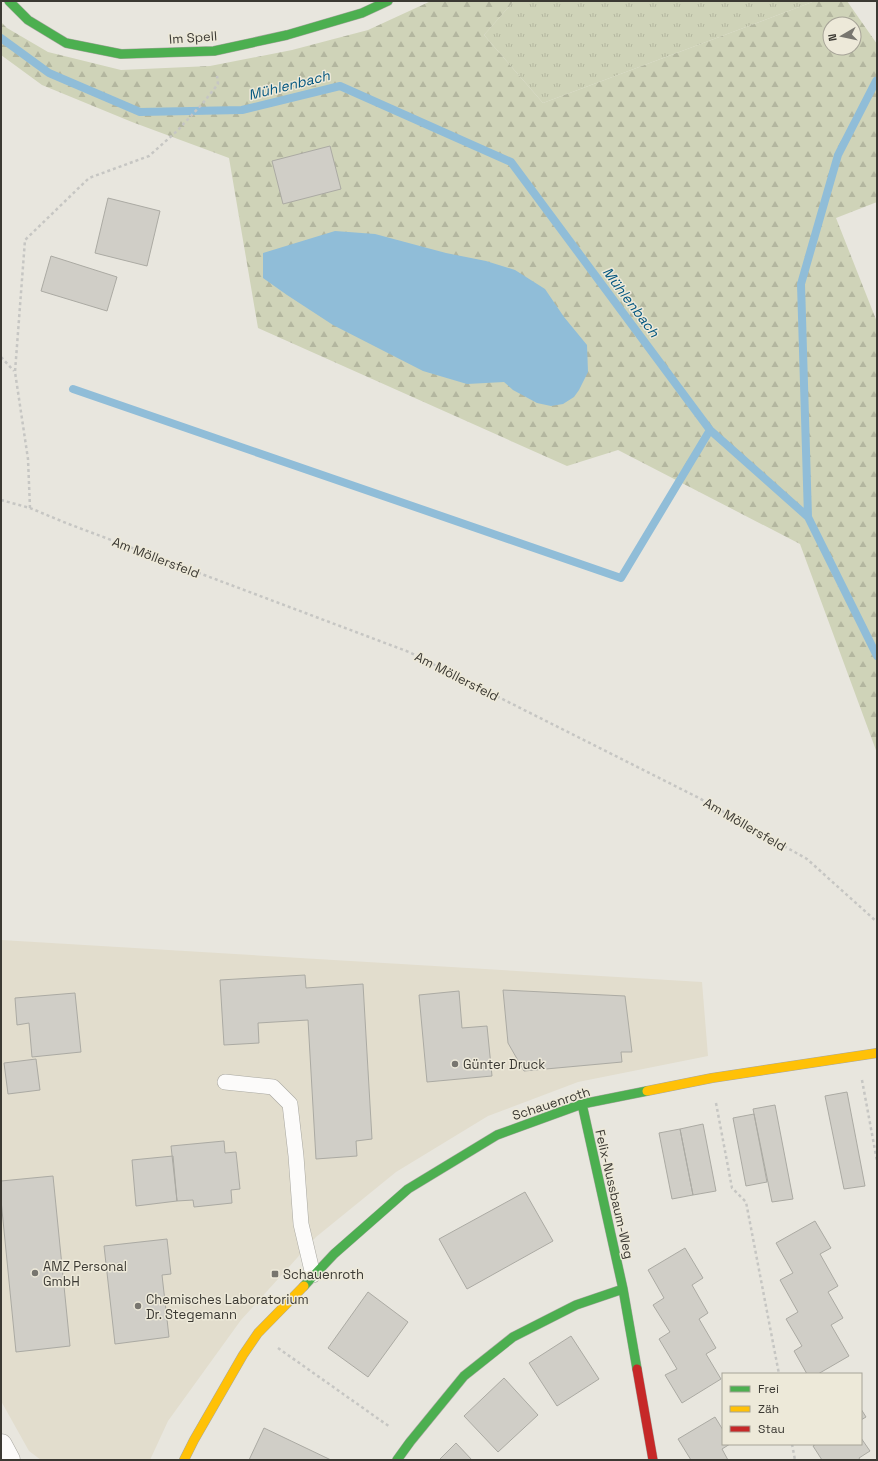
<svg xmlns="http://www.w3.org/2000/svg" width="878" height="1461" font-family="'Space Grotesk',sans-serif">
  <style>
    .built { fill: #e2ddcd }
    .grass { fill: url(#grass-tufts) }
    .forest { fill: url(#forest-firs); fill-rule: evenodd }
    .water { fill: #90bdd8 }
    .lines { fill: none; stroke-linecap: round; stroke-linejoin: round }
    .stream { stroke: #90bdd8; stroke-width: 8 }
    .building { fill: #d0cec7; stroke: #abaaa3 }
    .lane-casing { stroke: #a8a7a0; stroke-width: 16 }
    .street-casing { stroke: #a8a7a0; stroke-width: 23 }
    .fast-casing { stroke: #a8a7a0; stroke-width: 10 }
    .slow-casing { stroke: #a8a7a0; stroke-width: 10 }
    .jam-casing { stroke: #a8a7a0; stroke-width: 10 }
    .path { stroke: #c6c6c3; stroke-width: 2.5; stroke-dasharray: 3 3; stroke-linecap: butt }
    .lane { stroke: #fcfbfa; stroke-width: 15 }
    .street { stroke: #fcfbfa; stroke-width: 22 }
    .fast { stroke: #4caf50; stroke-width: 9 }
    .slow { stroke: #ffc107; stroke-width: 9 }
    .jam { stroke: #c62828; stroke-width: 9 }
    .poi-dot { fill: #78766f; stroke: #ede9d9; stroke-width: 1.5 }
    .labels { text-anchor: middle; stroke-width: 3; stroke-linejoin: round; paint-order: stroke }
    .street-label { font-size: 13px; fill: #3b3933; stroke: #ede9d9 }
    .poi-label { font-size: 13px; fill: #3b3933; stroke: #ede9d9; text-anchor: start }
    .water-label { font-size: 14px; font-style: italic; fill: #02567f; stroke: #ede9d9 }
  </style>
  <defs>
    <pattern id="grass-tufts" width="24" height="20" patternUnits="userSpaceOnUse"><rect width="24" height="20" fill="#cfd3b8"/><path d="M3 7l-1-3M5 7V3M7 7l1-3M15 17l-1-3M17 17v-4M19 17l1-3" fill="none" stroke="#b3b69f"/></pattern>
    <pattern id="forest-firs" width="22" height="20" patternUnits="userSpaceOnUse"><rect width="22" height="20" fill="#cfd3b8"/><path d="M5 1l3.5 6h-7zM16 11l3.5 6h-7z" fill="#b3b69f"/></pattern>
  </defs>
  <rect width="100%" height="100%" fill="#e8e6de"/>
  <path class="built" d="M1,940l701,42 6,74 -130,26 -90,34 -92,56 -80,65 -75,83 -73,101 -18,39h-109l-12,-9 -28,-50z"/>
  <path class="grass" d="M514,1h301l-272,102 -59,-68z"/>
  <path class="forest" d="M431,1h83l-30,34 59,68 272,-102h32l30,43v158l-41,16 41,104v431l-77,-209 -182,-94 -51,16 -309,-138 -29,-170 -97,-36 -90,-37 -41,-30v-33l6,6 41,24 73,18 89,-4 82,-16 76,-20zM830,24h24v24h-24z"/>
  <path class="water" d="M335,231l40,3 71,19 40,8 29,9 30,19 19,28 23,28 1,27 -9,18 -5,7 -11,7 -12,2 -14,-3 -24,-13 -9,-8 -37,2 -44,-13 -90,-46 -46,-30 -24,-17v-25z"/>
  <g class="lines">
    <path class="stream" d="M1,38l48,35 91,39 102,-2 98,-24 171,76 199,268 98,87 -7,-233 37,-129 38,-74
      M73,389l548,189 89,-148
      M808,517l69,139"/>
  </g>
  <path class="building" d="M330,146l11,43 -58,15 -11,-43z
    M108,198l52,13 -13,55 -52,-13z
    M51,256l66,21 -10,34 -66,-20z
    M305,975l1,13 57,-4 9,155 -16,2 1,15 -41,3 -8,-139 -50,3 1,20 -35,2 -4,-65z
    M503,990l122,6 7,56h-11l1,10 -98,9 -16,-28z
    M459,991l3,37 25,-2 5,50 -65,6 -8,-87z
    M75,993l6,59 -49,5 -3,-34 -12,2 -2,-27z
    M36,1059l4,31 -32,4 -4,-31z
    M847,1092l18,94 -21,3 -19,-93z
    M775,1105l18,94 -21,3 -19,-93z
    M754,1114l13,68 -21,4 -13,-68z
    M703,1124l13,67 -23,4 -13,-66z
    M680,1129l13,66 -21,4 -13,-66z
    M224,1141l1,12 11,-1 4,37 -9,1 1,13 -38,4 -1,-7 -16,1 -6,-55z
    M173,1156l4,45 -41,5 -4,-46z
    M53,1176l17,170 -54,6 -15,-152v-19z
    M525,1192l28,49 -86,48 -28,-50z
    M815,1221l16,27 -11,6 18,32 -10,6 15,26 -12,7 18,31 -31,18h-11l-13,-23 8,-5 -16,-27 12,-7 -18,-32 13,-7 -17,-30z
    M167,1239l4,35 -9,1 7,62 -54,7 -11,-98z
    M685,1248l18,30 -11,7 16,28 -9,6 17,29 -10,6 15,25 -39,24 -17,-28 12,-6 -18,-30 11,-7 -17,-27 11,-7 -16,-28z
    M368,1292l40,30 -40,55 -40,-29z
    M571,1336l28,43 -42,27 -28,-43z
    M504,1378l34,37 -40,37 -34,-36z
    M861,1409l5,8 -5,3z
    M715,1417l8,13v14h7l-8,5 6,11h-37l-13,-21z
    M264,1428l67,32h-82z
    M861,1438l9,13 -11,7 1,2h-38l-9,-14 3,-2h45z
    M456,1443l16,17h-33z"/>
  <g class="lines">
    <g class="lane-casing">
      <path id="lane" d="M225,1082l48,5 17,17 6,52 5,68 12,51"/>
    </g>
    <g class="street-casing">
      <path id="street" d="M1,1445l8,15"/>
    </g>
    <g class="fast-casing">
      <path id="fast" d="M9,1l19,19 38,23 55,11 93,-3 73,-16 75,-22 26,-12
        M582,1104l41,185 14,80
        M304,1286l30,-32 74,-65 89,-54 85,-31 65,-13
        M397,1460l13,-18 54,-66 49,-39 63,-32 47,-16"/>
    </g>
    <g class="slow-casing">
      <path id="slow" d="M647,1091l65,-13 165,-25
        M184,1460l10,-20 49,-85 15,-22 46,-47"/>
    </g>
    <g class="jam-casing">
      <path id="jam" d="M637,1369l16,91"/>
    </g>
    <path class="path" d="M1,357l13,14
      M1,500l29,8 36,15 343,129 290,146 108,61 70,63
      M30,508l-2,-49 -13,-87 10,-132 64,-62 60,-22 28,-25 26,-28 15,-19 -1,-8
      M862,1080l15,81
      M716,1103l16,85 14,14 33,172
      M278,1348l112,79
      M792,1444l3,16"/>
    <use href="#lane" class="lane"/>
    <use href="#street" class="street"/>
    <use href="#fast" class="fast"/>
    <use href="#slow" class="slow"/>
    <use href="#jam" class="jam"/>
  </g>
  <g class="poi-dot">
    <circle cx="455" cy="1064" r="4"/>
    <circle cx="35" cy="1273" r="4"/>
    <rect x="271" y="1270" width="8" height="8" rx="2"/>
    <circle cx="138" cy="1306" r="4"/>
  </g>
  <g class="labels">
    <g class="street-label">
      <text transform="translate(193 37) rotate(-4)" y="5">Im Spell</text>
      <text transform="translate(156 557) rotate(21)" y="5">Am Möllersfeld</text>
      <text transform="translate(457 676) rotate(27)" y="5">Am Möllersfeld</text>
      <text transform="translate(745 824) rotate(30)" y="5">Am Möllersfeld</text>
      <text transform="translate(551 1103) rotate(-18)" y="5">Schauenroth</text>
      <text transform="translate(615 1194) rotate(77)" y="5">Felix-Nussbaum-Weg</text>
    </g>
    <g class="poi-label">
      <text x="463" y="1069">Günter Druck</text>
      <text x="43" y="1271">AMZ Personal<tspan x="43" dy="15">GmbH</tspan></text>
      <text x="283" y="1279">Schauenroth</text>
      <text x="146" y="1304">Chemisches Laboratorium<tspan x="146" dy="15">Dr. Stegemann</tspan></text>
    </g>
    <g class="water-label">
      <text transform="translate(289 85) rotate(-14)" y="5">Mühlenbach</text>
      <text transform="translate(631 302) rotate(53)" y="5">Mühlenbach</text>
    </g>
  </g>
  <rect width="878" height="1461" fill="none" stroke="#3b3933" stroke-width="4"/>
  <rect x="722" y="1373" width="140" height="72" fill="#ede9d9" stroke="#a6a397"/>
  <rect x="730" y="1386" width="20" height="6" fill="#4caf50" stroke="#a6a397"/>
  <text x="758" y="1393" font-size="12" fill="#3b3933">Frei</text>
  <rect x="730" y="1406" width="20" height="6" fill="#ffc107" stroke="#a6a397"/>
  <text x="758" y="1413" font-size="12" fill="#3b3933">Zäh</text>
  <rect x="730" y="1426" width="20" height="6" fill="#c62828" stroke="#a6a397"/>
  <text x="758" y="1433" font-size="12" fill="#3b3933">Stau</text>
  <g transform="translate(842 36) rotate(261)"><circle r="19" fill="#ede9d9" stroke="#a6a397"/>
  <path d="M0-3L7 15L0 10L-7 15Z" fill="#78766f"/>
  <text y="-6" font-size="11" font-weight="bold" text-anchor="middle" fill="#3b3933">N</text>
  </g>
</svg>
